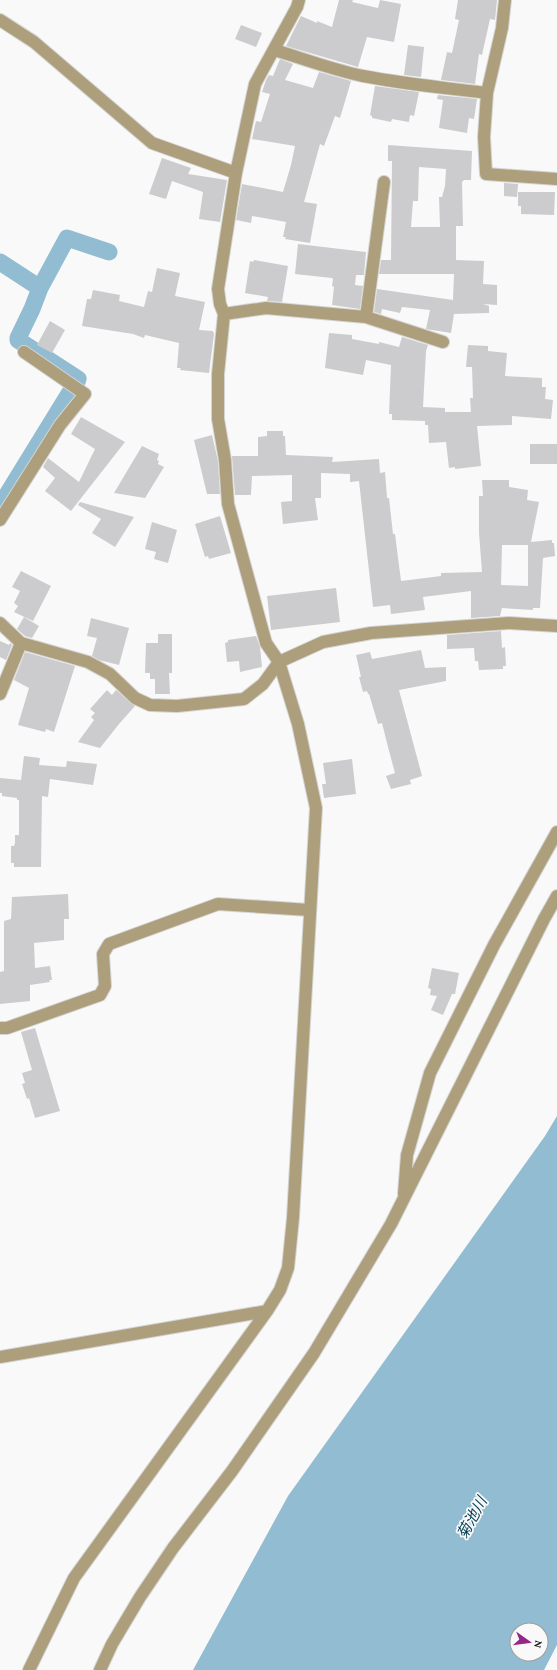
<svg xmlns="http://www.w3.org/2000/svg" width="557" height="1670" font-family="'Crimson Pro','Noto Sans JP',serif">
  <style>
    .water { fill: #92bcd1; fill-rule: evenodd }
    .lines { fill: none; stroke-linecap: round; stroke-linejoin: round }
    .canal { stroke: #92bcd1; stroke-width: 17 }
    .building { fill: #ccccce; fill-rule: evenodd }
    .street-casing { stroke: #d5d5d6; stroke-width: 14 }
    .street { stroke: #ae9f7c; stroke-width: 12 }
    .labels { text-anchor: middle; stroke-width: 3.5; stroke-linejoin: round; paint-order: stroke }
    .water-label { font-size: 15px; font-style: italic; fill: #023d54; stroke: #f9f9fa }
  </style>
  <rect width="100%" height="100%" fill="#f9f9fa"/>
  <path class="water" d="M557,1116v529l-13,25h-351l95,-174 257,-360zM517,1630h24v24h-24z"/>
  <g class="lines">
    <path class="canal" d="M0,262l40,26
      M77,382l1,-3 -60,-39v-2l14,-29 8,-21 27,-50 42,14
      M0,506l72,-117"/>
  </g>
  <path class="building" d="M339,0h14l-1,2 26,6 2,-8 21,4 -7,38 -27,-5 -9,30 -72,-21 15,-30 16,7v-2l15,6z
    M458,0h39l-2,20 -5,-1 -8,36 -3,-1 -4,30 -34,-4 6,-28 5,1 7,-33 -4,-1z
    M241,25l21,8 -6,14 -21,-8z
    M408,45l16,2 -3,30 -17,-2z
    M280,59l13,5 -8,16 28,8 6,-16 32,9 -11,37 -5,-2 -11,30 -4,-2 -16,58 13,2 -7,39 -25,-4 1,-2h-3l3,-15 -34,-6 -1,7 -15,-3 6,-36 41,8 8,-27 4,-19 -43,-7 4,-18 5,1 9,-28 -8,-2 4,-12 3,-5 4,1z
    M375,86l44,6 -5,24 -4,-1 -1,7 -17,-3 -1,3 -19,-4v-2l-2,-1z
    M438,95l39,4 -3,20 -5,-1 -2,15 -28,-5 4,-28 -6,-1z
    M388,145l84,6 -1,29h-7l-2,2 1,44h-7v34l28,1 -1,23 14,1v20l-14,-1 6,2v7l-35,1 -3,19 -25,-4 4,-19 -28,-3 -2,6 -18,-4 -1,5 -7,-2 3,-23 76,11 1,-26h-75l2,-14h10l1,-99h-4zM419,167l27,2 -1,17 -3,11h-3l1,30h-29l2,-26h5z
    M162,158l29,10 -3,6 39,6 -7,42 -21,-3 4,-27 -31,-11 -6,18 -17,-5z
    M504,183l14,1 -1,13 -13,-1z
    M518,192h37l-1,23 -33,-1v-8h-3z
    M298,244l68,8 -2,23h-8l-1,10 8,1 -3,23 -28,-4 2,-18 -2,-1 1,-7 -1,-1 -37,-4z
    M254,260l34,6 -6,36 -15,-1 1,-4 -23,-4 5,-32 3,1z
    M157,268l23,5 -5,23 30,6 -6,28 14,1 1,3 -5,39 -29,-3 1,-2h-4l2,-25 -34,-8 -1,3 -11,-4 -51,-8 5,-27h4l2,-9 27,5 -1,6 25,6 4,-16 4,1z
    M50,321l15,9 -13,23 -15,-8z
    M329,333l23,2v4l27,5v-2l20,5 3,-10 26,8 -2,6 -3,56 22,1v4h26l-1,-14h3l-1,-31h-6l2,-22 20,1v5l19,2 -2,23 37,2v9h4l-1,12 8,1 -2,19 -39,-3v9l-35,1 4,40 -26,3v-2l-6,1 -3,-26 -17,1 -1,-18h-3v-4l-33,-1v-6h-3l2,-49 -25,-5 -3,15 -38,-7z
    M81,417l44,25 -54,69 -26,-20 10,-13 -12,-11 5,-9 31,24 16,-33 -24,-15z
    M267,431h16v5h2l1,19 47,2 -1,5 47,-3 1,14 5,-1 2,26h2l4,36h2l6,47 40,-5v-3l41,-1 -3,-39v-37h4l-1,-16h27v7l19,3 -1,10 12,2 -8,40 21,-2v3h2l1,13 -12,2 -3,50h-7v2l-31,-2 -2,8 -29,2v-27l-48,6 2,13 -34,4 -1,-9 -17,2 -14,-126 -9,1v-8l-29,-1v25h-6l3,22 -35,4 -2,-22 11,-1v-26l-40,1 -1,19h-16l-3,-39h26v-19l9,-1zM502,545h26v41l-27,-1z
    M212,435l6,26 2,33h-13l-13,-54z
    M530,444h27v20h-27z
    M142,446l17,8 -2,6 2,1 -1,3 6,3 -19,31 -31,-5z
    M80,502l54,15 -19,30 -23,-14 9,-14 -23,-14z
    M220,516l11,37 -22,6 -1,-3 -3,1 -10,-33z
    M152,522l25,8 -9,33 -14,-4 2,-7 -11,-3z
    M21,571l30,15 -18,35 -19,-9 4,-6 -4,-3 6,-12 -8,-4z
    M336,588l4,34 -69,8 -4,-34z
    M24,617l15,9 -7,12 -7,-2 -8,-7z
    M91,618l38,10 -10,37 -20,-5 -7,-4 5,-18 -10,-2z
    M501,631l1,17 3,-1 1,19h-3v3l-24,1 -1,-9h-3l-1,-13 -27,1v-14z
    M158,634h14v39h-3l1,21h-15v-15h-5v-6h-5l1,-30h12z
    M256,636l4,11 2,20 -22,5 -1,-11 -12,1 -2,-19 3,-1v-2z
    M0,641l9,4 1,-2 2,2 -6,15 -6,-3z
    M421,650l4,18 21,-1v14l-47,9 23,86 -12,4 1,4 -20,5 -5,-13 9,-3 -7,-26 -6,-24 -4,1 -9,-30h-1l-1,-3 -4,1 -4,-15h2l-5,-22 14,-3 2,7z
    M25,652l50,14 -21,66 -8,-3 -1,3 -27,-7 11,-37 -15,-8z
    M107,690l5,5 4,-5 19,16 -16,18 -19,24 -22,-6 16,-22 -3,-3 4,-4 -5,-4z
    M24,756l16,2 -1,7 27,2 1,-6 30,3 -4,21 -43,-6 -2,18 -6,-1 -1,71h-27v-4h-3v-17h3l1,-3v-8h4v-35h-2v-2l-15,-2v-3h-2v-15l21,2z
    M352,759l4,35 -32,4 -2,-14h4l-3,-21z
    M68,894l1,25h-5v21l-30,3 1,25 15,-2 2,14h-3l1,2 -20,3v16l-30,3v-32l4,-1v-50l7,-2 1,-22z
    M432,968l27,5 -4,21h-3l-9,21 -12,-5 6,-14 -7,-1 1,-6 -3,-1z
    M35,1028l25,83 -25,7 -6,-20 -2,1 -5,-15 3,-1 -3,-10 10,-3 -11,-38z"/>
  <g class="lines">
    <g class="street-casing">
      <path id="street" d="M505,0l-3,28 -15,65 -3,44 2,37 71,5
        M0,20l34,22 118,101 84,30
        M275,50c29,9 58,20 88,26 41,8 83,12 124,17
        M224,314l42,-6 100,9 77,25
        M366,317l18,-135
        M0,520l60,-95 25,-31 -61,-42
        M0,623l21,20 67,19 22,12 25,24 15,7 27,1 67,-7 19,-15 16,-22 44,-20 48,-9 138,-10 48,3
        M0,694l21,-51
        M0,1028h7l93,-33 5,-9 -2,-32 6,-10 109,-40 91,6
        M404,1194l3,-39 23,-82 64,-128 63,-113
        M0,1357l267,-46
        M29,1670l45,-92 193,-267 13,-21 8,-22 5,-50 23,-410 -18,-84 -19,-62 -13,-19 -38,-139 -3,-44 -7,-41v-45l6,-60 -4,-10 -2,-15 18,-116 19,-89 42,-77 2,-7
        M100,1670l12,-26 28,-47 33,-49 59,-77 82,-118 77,-129 153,-305 13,-23"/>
    </g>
    <use href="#street" class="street"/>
  </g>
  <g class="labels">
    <g class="water-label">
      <text transform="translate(472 1518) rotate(-61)" y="5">菊池川</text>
    </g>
  </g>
  <g transform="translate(529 1642) rotate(104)"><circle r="19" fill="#f9f9fa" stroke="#9e9e9f"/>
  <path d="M0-3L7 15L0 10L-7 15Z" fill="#94288a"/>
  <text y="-6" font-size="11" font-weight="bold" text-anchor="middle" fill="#161616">N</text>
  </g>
</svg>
